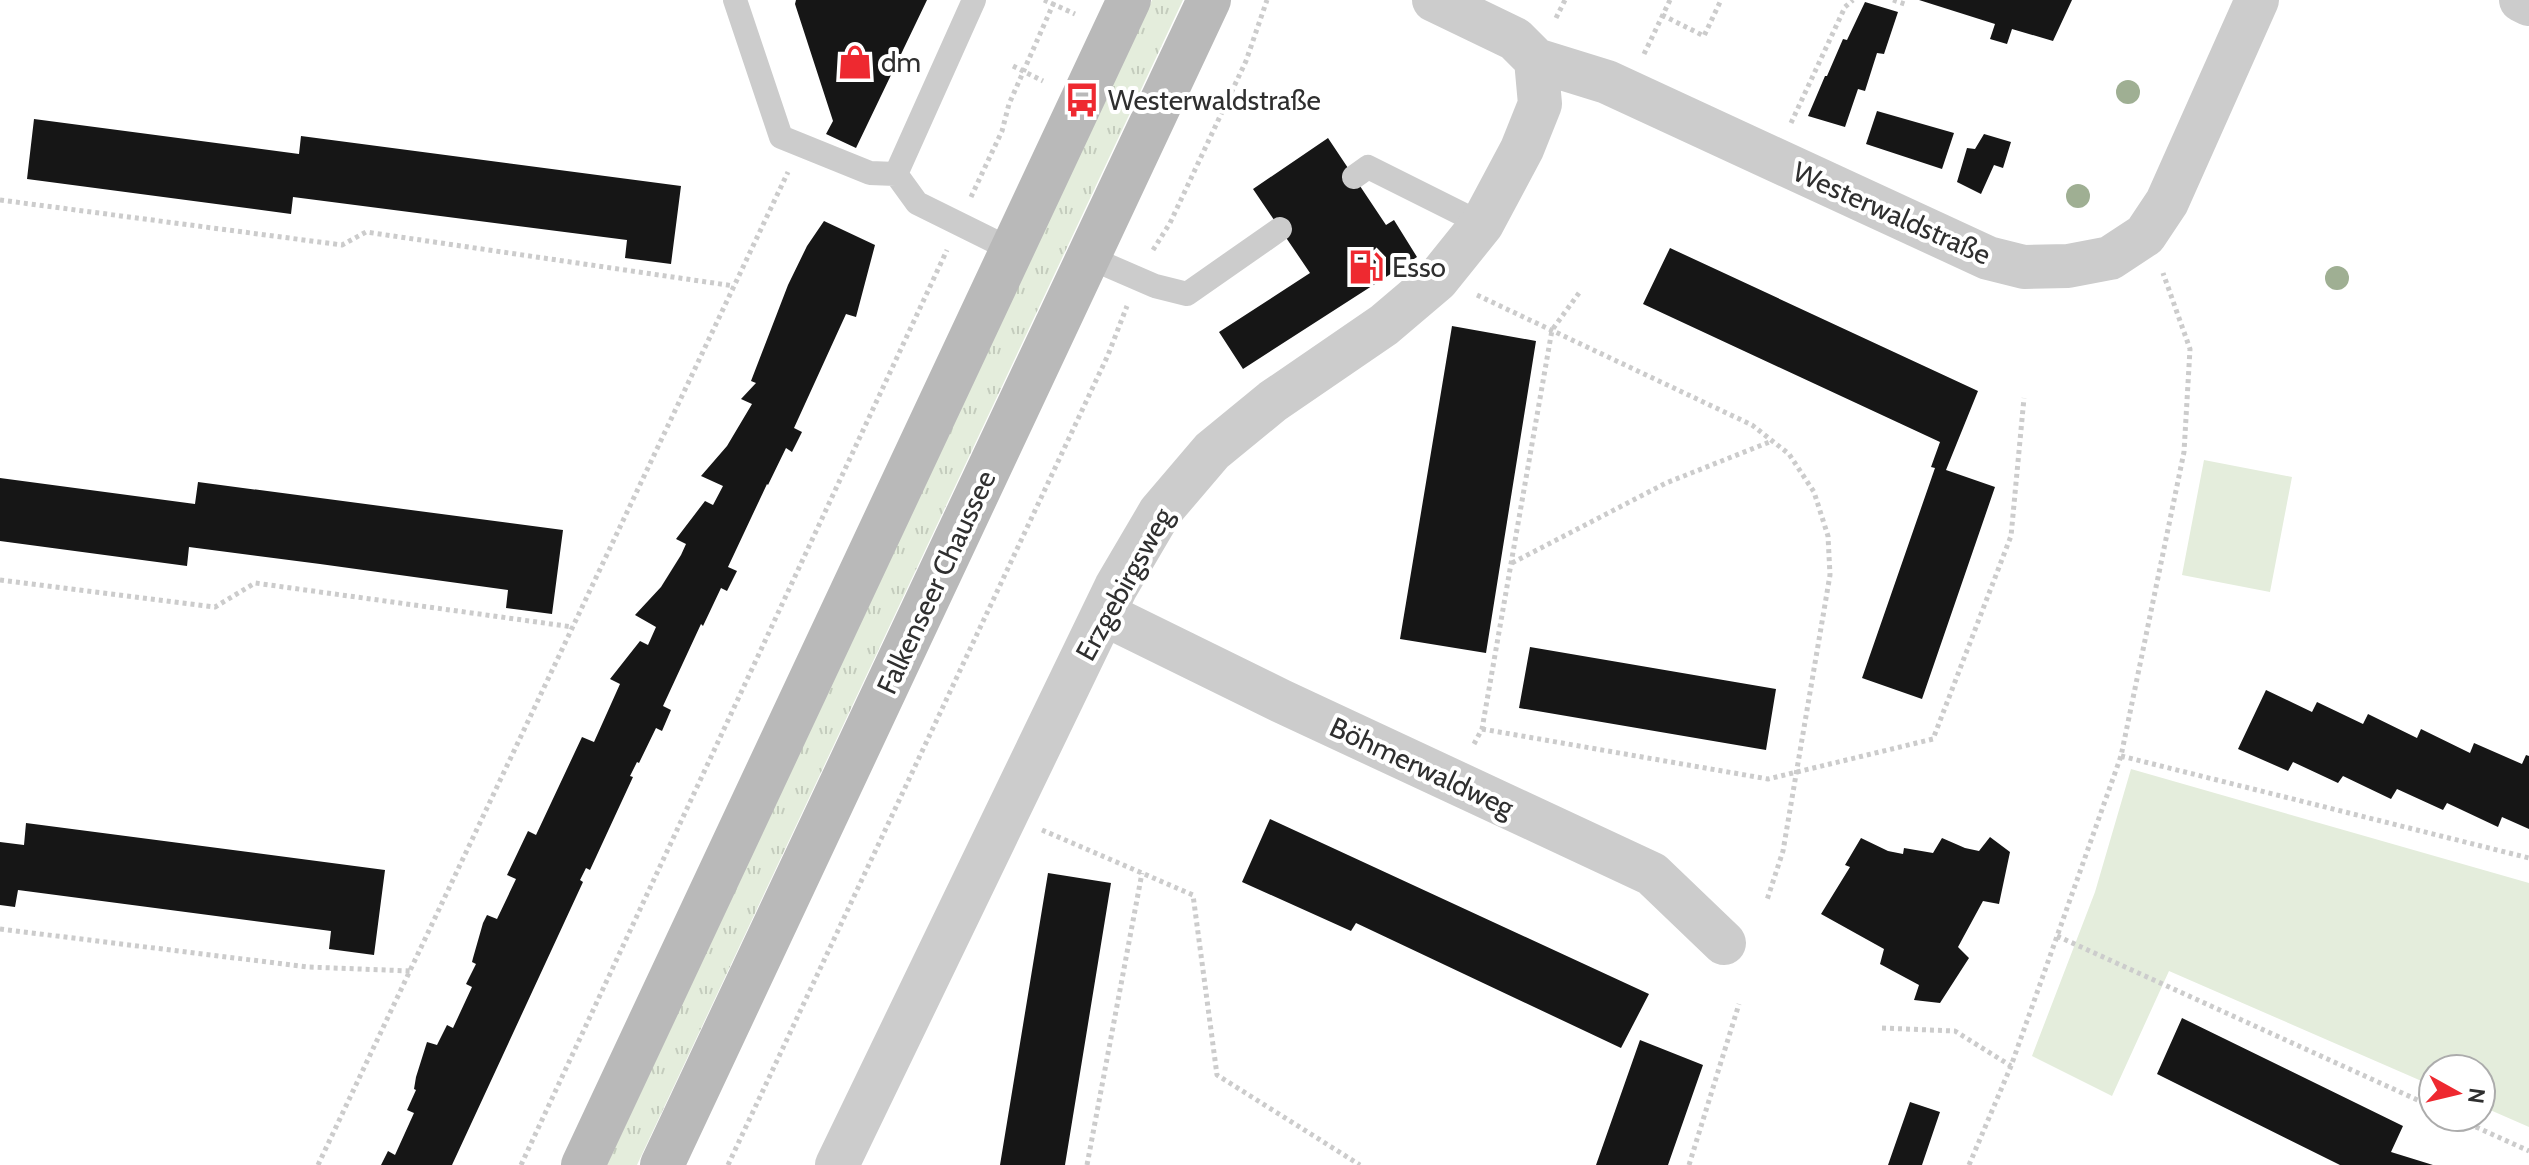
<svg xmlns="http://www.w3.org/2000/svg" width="2529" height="1165" font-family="Cabin,sans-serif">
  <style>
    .grass { fill: url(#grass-tufts) }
    .park { fill: #e4eddc }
    .building { fill: #161616 }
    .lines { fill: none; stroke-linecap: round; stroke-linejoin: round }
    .path { stroke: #ccc; stroke-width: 5; stroke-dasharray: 4 4; stroke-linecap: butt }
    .service { stroke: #ccc; stroke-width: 24 }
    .minor { stroke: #ccc; stroke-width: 44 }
    .secondary { stroke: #b9b9b9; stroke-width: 44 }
    .tree { fill: #9faf93 }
    .labels { text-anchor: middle; stroke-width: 8; stroke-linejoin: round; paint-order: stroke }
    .poi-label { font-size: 28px; fill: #2f2f2f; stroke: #fff; text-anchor: start }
    .street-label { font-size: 28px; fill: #2f2f2f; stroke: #fff }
  </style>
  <defs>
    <pattern id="grass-tufts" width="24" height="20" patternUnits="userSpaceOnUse" patternTransform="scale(2)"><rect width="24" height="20" fill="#e4eddc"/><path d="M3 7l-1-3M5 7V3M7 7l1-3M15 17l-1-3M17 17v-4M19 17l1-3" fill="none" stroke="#c4ccbd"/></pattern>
  </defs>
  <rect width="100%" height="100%" fill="#fff"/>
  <path class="grass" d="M1152,0h31l-546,1165h-32z"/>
  <path class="park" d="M2204,460l88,17 -22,115 -88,-17z
    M2131,769l398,114v244l-48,-21v-37h-48v17l-264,-115 -57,125 -80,-40 63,-164z"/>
  <path class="building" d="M796,0h131l-71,148 -30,-14 7,-13 -38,-117z
    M1919,0h153l-19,41 -41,-12 -5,15 -17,-5 5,-15z
    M1865,2l33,10 -14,42 -7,-1 -12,38 -7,-2 -13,38 -37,-11 17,-40h2l16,-37 4,1z
    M1877,111l77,22 -12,36 -76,-25z
    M34,119l265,35 2,-18 380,50 -10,78 -46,-6 2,-18 -334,-43 -2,17 -264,-35z
    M1984,134l27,8 -8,26 -9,-3 -13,29 -24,-12 10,-34 8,1z
    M1328,138l58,87 8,-5 23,37 -174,112 -24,-37 91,-59 -57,-84z
    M824,221l51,24 -19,72 -10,-3 -52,114 8,4 -10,20 -6,-4 -18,37 -1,-1 -39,83 9,4 -10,20 -6,-3 -18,38 -2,-2 -38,82 8,4 -9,21 -6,-3 -17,35 -2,-1 -7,14 3,1 -43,93 -4,-2 -6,12 3,2 -131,283h-71l7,-14 7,4 19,-42 -7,-3 9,-20 -2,-1 2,-12 11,-35 10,3 10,-20 6,3 19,-41 -6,-3 10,-20 -4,-2 1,-4 10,-35 4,-8 10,4 19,-40 -9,-4 21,-44 8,4 46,-98 12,5 26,-58 -10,-5 30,-38 8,4 8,-18 -21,-12 26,-28 20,-32 5,-11 -10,-5 29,-38 8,4 10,-19 -22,-10 26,-30 25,-42 -11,-5 15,-16 -5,-2 37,-96 19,-39z
    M1670,248l308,143 -32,79 49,17 -73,212 -60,-21 73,-210 -4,-1 9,-25 -297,-138z
    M1452,326l84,15 -50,312 -86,-14z
    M0,478l195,26 3,-22 365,48 -11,84 -46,-6 2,-18 -188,-26 -131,-17 -2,19 -187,-25z
    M1530,647l246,42 -10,61 -247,-42z
    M2266,690l46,22 5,-10 46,22 5,-10 49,24 4,-9 49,24 4,-10 48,21 4,-9 3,1v73l-27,-12 -4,10 -51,-24 -4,7 -46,-21 -6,10 -48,-23 -5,7 -45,-21 -5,9 -50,-22z
    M1270,819l379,175 -28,54 -265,-125 -5,8 -109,-49z
    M26,823l359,47 -11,85 -45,-6 2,-18 -313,-41 -3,17 -15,-2v-63l24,3z
    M1990,837l20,15 -11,52 -16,-3 -25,46 11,11 -29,45 -26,-3 5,-15 -39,-21 4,-15 -63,-35 29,-47 -5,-2 16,-27 27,13 15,3 1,-6 29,5 9,-15 23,10 14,3z
    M1048,873l63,10 -46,282h-65z
    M2182,1018l221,108 -12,26 42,13h-93l-183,-91z
    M1640,1040l63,25 -35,100h-72z
    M1910,1102l30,10 -18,53h-34z"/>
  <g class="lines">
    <path class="path" d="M1044,0l31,14
      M1893,0l15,5
      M1662,15l42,21 17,-36
      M1556,18l9,-18
      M1644,54l26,-54
      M1013,66l30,15
      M1791,123l54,-116 8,-7
      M971,197l31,-66 7,-27 46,-104
      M0,200l342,45 24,-13 368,54
      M1153,250l17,-27 76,-162 21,-61
      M1477,295l275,130 37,29 25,38 14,44 2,39 -47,276 -16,49
      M1512,563l154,-80 106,-42
      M0,580l215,27 40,-24 318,44
      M1482,729l286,50 165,-40 78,-203 13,-138
      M1474,744l8,-15 70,-399 27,-37
      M2121,756l408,102
      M1042,830l151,65 24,180 143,90
      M0,929l308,38 103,4
      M2057,936l376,171
      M1882,1028l73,3 56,35
      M2454,1117l75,34
      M318,1165l470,-993
      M521,1165l426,-915
      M728,1165l380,-810 19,-49
      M1087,1165l55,-292
      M1689,1165l50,-161
      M1969,1165l42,-99 110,-310 63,-304 6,-103 -27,-76"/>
    <path class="service" d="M735,0l46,137 89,36 26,1 78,-174
      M896,174l21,29 95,47
      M1354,177l14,-10 114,57
      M1088,257l67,29 32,8 93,-65"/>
    <path class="minor" d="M2521,0l8,4
      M1536,60l71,22 381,176 36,9 44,-1 42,-8 35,-23 22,-33 90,-202
      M1104,614l177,87 371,173 72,69
      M837,1165l279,-578 44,-75 52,-61 61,-50 111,-76 53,-45 45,-56 40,-75 18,-45 -4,-44 -21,-21 -81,-39"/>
    <path class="secondary" d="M583,1165l546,-1165
      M662,1165l547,-1165"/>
  </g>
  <g class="tree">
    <circle cx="2128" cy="92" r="12"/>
    <circle cx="2078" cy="196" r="12"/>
    <circle cx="2337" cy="278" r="12"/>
  </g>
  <defs>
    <g id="shop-bare" transform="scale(2.76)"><path d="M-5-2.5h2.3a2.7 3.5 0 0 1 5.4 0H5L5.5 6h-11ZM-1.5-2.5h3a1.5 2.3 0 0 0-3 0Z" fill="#ee2930" stroke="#fff" stroke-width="2.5" paint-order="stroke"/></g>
    <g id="bus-bare" transform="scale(2.76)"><path d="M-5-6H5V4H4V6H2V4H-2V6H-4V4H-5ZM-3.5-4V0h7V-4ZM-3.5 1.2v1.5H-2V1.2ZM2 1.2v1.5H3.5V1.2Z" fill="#ee2930" stroke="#fff" stroke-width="2.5" paint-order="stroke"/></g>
    <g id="fuel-bare" transform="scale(2.76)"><path d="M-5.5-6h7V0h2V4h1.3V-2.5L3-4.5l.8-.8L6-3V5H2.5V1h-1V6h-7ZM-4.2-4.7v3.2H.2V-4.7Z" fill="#ee2930" stroke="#fff" stroke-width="2.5" paint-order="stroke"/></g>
  </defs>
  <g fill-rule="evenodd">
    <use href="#shop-bare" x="855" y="62"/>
    <use href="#bus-bare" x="1082" y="100"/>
    <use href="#fuel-bare" x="1366" y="267"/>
  </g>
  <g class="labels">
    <g class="poi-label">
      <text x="881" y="72">dm</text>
      <text x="1108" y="110">Westerwaldstraße</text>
      <text x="1392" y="277">Esso</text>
    </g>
    <g class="street-label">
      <text transform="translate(1892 213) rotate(24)" y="10">Westerwaldstraße</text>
      <text transform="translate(936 582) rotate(-65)" y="10">Falkenseer Chaussee</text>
      <text transform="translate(1124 584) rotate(-61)" y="10">Erzgebirgsweg</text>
      <text transform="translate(1422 767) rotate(25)" y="10">Böhmerwaldweg</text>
    </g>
  </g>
  <g transform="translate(2457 1093) rotate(98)"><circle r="38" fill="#ffffff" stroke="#acacac" stroke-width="2"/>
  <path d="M0-6L14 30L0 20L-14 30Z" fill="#ee2930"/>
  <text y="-12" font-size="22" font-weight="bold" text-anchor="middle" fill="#2f2f2f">N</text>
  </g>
</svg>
